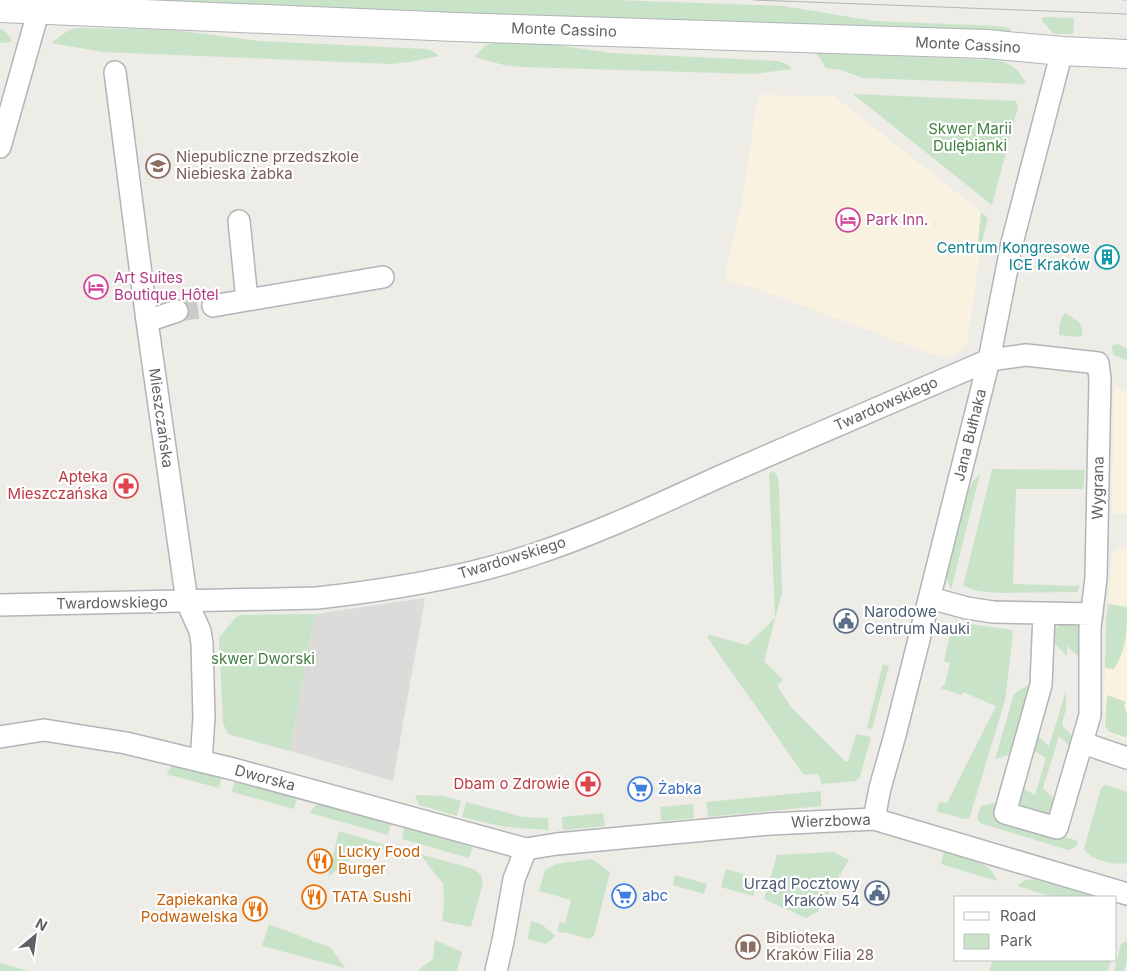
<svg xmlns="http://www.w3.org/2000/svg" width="1127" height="971" font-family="Inter,sans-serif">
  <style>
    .commercial { fill: #faf2e0 }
    .industrial { fill: #dddbd9 }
    .green { fill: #c8e3c7 }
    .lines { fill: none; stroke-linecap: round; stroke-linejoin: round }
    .minor-tunnel { stroke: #cacac6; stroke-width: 21; stroke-dasharray: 21 11; stroke-linecap: butt }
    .minor-casing { stroke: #b2b4b7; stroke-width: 24 }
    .secondary-casing { stroke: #b1b4b7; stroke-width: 30 }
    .minor { stroke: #fff; stroke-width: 21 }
    .secondary { stroke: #fff; stroke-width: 28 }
    .tram { stroke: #b4b5b5; stroke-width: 1 }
    .labels { text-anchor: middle; stroke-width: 4.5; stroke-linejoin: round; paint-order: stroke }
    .street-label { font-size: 15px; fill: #5e6265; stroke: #fff }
    .park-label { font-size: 15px; fill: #428141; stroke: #fff }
    .education-label { font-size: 15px; fill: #785e54; stroke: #fff; text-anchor: start }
    .hotel-label { font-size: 15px; fill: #b23c85; stroke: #fff; text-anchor: start }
    .culture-label { font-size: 15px; fill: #0d838f; stroke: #fff; text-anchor: end }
    .health-label { font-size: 15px; fill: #be3a42; stroke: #fff; text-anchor: end }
    .service-label { font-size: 15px; fill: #4e5e75; stroke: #fff; text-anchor: start }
    .shop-label { font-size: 15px; fill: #366cbe; stroke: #fff; text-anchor: start }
    .food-label { font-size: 15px; fill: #c56008; stroke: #fff; text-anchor: start }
  </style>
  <rect width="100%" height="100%" fill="#eeece7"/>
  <path class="commercial" d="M758,95l76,1 154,121 -9,43 -12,84 -10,9 -9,4h-8l-182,-68 -34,-8 19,-85z
    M1114,386l13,5v124l-15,-2z
    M1127,547v193l-19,-7 -4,-6 1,-64 7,-111 8,-4z"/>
  <path class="industrial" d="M425,598l-32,183 -103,-30 25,-137z"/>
  <path class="green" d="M59,0h555l169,6 91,15 124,5 12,2 1,3 -2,2z
    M1044,17l29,1 1,3 -1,13h-19l-11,-12 -1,-3z
    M0,28l7,5 5,8 -1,1 -11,1z
    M79,28l94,2 86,11 167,8 5,1 8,6 -30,6 -17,2 -289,-12 -52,-9 18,-13z
    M494,42l48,1 69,10 166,8 10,3 5,5 -38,5 -232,-7 -18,-2 -30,-8 11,-11z
    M817,53l179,7c15,3 24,10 30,24l-163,-6 -22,-8 -15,-2 -6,-10 -3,-2z
    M853,94l163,7 2,6 -26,98z
    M981,212l7,6 -9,36 -2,-2z
    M1065,313c9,6 20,9 17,22l-5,2 -18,-2c0,-7 1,-17 6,-22z
    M1118,344l9,5v11l-14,-5 -1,-9z
    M992,469l93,1 -2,19h-67l-3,95 67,2 -3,6 -75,1 -24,-2 -15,-5z
    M774,471l4,7 1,10 3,105 -18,68 19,19 -6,6 14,21 54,54h3l8,-27 15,3 -11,40 -4,4 -34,3 -4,-10 -14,1 -97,-138 3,-2 37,10 28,-27 -6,-145z
    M980,474l-29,116 -5,-13 22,-86 5,-10z
    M1108,604l19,3c0,24 0,41 -13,62l-9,-1 1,-48z
    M315,614l-25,137 -62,-17 -5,-11 -4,-85 16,-20 5,-3z
    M957,622l55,8 1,4 -8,66 -34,113 -2,5 -5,1 -28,-8 4,-9 7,1 49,-97 -33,-14 -1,3 -22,-7 5,-4 5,-21 -6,-2 8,-34z
    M1062,623h11l8,6 2,32 -16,-15v10l-15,-15 3,-12z
    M883,664l6,2 -17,63 -5,-1z
    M1033,682l-20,72 -18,5 19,-65z
    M1066,691v17l-4,17 13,14 -3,10 -13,-13 -16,52 14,14 -3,8 -5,6 -28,-9 -3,-7 2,-13 15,8 11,-37 -15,-9 5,-15 13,12z
    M1107,695l19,7 -2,4 3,7v25l-18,-6 -4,-6z
    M173,765l48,13 -2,10 -53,-14z
    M234,781l63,17 -3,11 -62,-17z
    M1106,785l21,7v71c-11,3 -37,-3 -43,-14l17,-61z
    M821,791v15l-113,11 -2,-15z
    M415,795l29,1 17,5 -4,15 -38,-11z
    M466,802l57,15 25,1 1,12 -44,-3 -43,-10z
    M1000,802l-5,15 83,24 -2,6 -8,3 -88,-27 -3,-5 4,-12z
    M318,804l73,20 -3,11 -78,-22 3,-5z
    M693,804l1,14 -33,3 -1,-14z
    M603,813l2,13 -42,4 -1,-13z
    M404,828l69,19 -4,11 -67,-19z
    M339,831l57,17 -17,2 -26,7 -25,20z
    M833,852l16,8 -31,51 -12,7 -42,-19 13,-44z
    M944,852c19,6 47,8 53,29l-56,-17z
    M420,854l54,15 7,6 2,8 -12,44 -29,-6 2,-17 -1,-20z
    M592,859l18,13 -16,64 -5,3 -25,-7 -3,1 -4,-3 3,-8 5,1 6,-23 -32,-9 6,-21 11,-6z
    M726,869l17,5 -1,6 14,4 -3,12 -32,-9z
    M675,875l32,9 -3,10 -31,-9z
    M1035,879l60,18h-42l-36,-11 8,-6z
    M531,921l10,3 15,12 -11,8 -17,-5z
    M269,924l62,24 14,20 -83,-22z
    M435,940l27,12 -5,19h-40l16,-12z
    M1127,941v20l-3,10h-10l7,-27z
    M993,960h118l-3,11h-119z
    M0,963l28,8h-28z"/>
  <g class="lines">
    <path class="minor-tunnel" d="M177,311l36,-5"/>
    <g class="minor-casing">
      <path id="minor" d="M115,72l32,249 40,281 13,29 2,12 2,75 -3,43
        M0,147l39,-138
        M239,221l8,79 136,-23
        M213,306l34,-6
        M147,321l30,-10
        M930,598l37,10 26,4 99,2
        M0,605l317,-7c72,-8 147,-20 215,-43 65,-21 127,-51 189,-79 89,-39 178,-77 268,-116l37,-5 72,8 2,16 -4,199 -6,50v87l-33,113 -52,-15 36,-128 3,-71
        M0,737l44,-7 82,13 107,26 293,80 31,-5 213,-20 104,-5 253,75
        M1083,743l44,15
        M874,819l6,-31 15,-53 94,-375 23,-117 50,-192
        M496,971l7,-30 11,-62 12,-30"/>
    </g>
    <g class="secondary-casing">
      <path id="secondary" d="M0,8l456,19 530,17 76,7 65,3"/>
    </g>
    <use href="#minor" class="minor"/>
    <use href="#secondary" class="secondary"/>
    <path class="tram" d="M754,0l373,14
      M1123,0h4"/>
  </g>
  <defs>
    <g id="school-ring" transform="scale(1.25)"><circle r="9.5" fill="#fff" stroke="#8d6e63" stroke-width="1.5"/><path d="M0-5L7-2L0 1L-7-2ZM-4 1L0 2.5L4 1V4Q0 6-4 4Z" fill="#8d6e63"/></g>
    <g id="hotel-ring" transform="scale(1.25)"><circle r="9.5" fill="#fff" stroke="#d1479c" stroke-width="1.5"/><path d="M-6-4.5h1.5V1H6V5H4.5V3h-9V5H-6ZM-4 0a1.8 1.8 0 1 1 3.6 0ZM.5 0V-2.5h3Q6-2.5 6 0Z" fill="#d1479c"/></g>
    <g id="building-ring" transform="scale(1.25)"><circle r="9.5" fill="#fff" stroke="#0f9aa8" stroke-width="1.5"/><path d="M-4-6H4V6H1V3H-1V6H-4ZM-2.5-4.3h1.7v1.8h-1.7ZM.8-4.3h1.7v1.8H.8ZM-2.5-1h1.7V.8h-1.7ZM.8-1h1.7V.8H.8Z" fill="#0f9aa8"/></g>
    <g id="pharmacy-ring" transform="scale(1.25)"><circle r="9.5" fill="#fff" stroke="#e0444e" stroke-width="1.5"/><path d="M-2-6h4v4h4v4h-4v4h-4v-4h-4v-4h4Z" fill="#e0444e"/></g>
    <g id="civic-ring" transform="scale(1.25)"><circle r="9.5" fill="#fff" stroke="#5c6f8a" stroke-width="1.5"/><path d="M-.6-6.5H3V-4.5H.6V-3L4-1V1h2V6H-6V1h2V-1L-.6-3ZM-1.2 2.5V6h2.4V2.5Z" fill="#5c6f8a"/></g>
    <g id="supermarket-ring" transform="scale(1.25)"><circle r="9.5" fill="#fff" stroke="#3f7fe0" stroke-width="1.5"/><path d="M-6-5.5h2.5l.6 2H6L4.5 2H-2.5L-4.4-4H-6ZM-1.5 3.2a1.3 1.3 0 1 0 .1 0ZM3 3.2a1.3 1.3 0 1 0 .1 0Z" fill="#3f7fe0"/></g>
    <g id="restaurant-ring" transform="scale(1.25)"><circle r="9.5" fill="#fff" stroke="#e8710a" stroke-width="1.5"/><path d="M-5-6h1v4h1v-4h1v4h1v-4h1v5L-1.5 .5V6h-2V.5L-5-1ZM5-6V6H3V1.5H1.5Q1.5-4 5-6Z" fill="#e8710a"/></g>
    <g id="library-ring" transform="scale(1.25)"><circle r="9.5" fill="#fff" stroke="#8d6e63" stroke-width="1.5"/><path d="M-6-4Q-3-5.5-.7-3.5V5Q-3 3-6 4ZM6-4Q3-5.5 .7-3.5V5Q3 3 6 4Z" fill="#8d6e63"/></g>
  </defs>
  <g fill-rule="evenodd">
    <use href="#school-ring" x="158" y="166"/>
    <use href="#hotel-ring" x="848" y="220"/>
    <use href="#building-ring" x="1107" y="257"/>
    <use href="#hotel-ring" x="96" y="287"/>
    <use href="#pharmacy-ring" x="126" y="486"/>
    <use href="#civic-ring" x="846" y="621"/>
    <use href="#pharmacy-ring" x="588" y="784"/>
    <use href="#supermarket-ring" x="640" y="789"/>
    <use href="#restaurant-ring" x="320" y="861"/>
    <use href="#civic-ring" x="877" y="893"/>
    <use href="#supermarket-ring" x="624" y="896"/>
    <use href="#restaurant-ring" x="314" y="897"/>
    <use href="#restaurant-ring" x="255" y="909"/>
    <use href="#library-ring" x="748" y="947"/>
  </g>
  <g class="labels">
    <g class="street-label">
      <text transform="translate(564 30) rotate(2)" y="5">Monte Cassino</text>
      <text transform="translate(968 45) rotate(3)" y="5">Monte Cassino</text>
      <text transform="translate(886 404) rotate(-24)" y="5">Twardowskiego</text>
      <text transform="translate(161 418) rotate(82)" y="5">Mieszczańska</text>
      <text transform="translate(970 435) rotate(-76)" y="5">Jana Bułhaka</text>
      <text transform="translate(1098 488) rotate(-89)" y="5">Wygrana</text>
      <text transform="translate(512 558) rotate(-17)" y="5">Twardowskiego</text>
      <text transform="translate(112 603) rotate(-1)" y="5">Twardowskiego</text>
      <text transform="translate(265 778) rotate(15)" y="5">Dworska</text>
      <text transform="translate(831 821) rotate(-2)" y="5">Wierzbowa</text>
    </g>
    <g class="park-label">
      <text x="970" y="134">Skwer Marii<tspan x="970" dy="17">Dulębianki</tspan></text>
      <text x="263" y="664">skwer Dworski</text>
    </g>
    <g class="education-label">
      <text x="176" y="162">Niepubliczne przedszkole<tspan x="176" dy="17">Niebieska żabka</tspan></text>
      <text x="766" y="943">Biblioteka<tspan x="766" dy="17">Kraków Filia 28</tspan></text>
    </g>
    <g class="hotel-label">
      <text x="866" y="225">Park Inn.</text>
      <text x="114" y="283">Art Suites<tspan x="114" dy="17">Boutique Hôtel</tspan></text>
    </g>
    <g class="culture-label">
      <text x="1090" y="253">Centrum Kongresowe<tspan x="1090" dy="17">ICE Kraków</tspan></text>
    </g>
    <g class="health-label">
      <text x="108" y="482">Apteka<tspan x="108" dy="17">Mieszczańska</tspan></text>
      <text x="570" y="789">Dbam o Zdrowie</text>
    </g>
    <g class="service-label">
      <text x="864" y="617">Narodowe<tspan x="864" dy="17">Centrum Nauki</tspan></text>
      <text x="860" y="889" text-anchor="end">Urząd Pocztowy<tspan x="860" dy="17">Kraków 54</tspan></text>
    </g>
    <g class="shop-label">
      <text x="658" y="794">Żabka</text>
      <text x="642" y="901">abc</text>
    </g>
    <g class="food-label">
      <text x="338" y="857">Lucky Food<tspan x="338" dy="17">Burger</tspan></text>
      <text x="332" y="902">TATA Sushi</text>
      <text x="238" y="905" text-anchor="end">Zapiekanka<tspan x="238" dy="17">Podwawelska</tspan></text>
    </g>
  </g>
  <rect x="954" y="896" width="162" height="65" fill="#ffffff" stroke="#bfc0c1"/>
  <rect x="964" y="912" width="25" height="8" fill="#ffffff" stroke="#bfc0c1"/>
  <text x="1000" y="921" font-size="15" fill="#5e6265">Road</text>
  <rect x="964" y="934" width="25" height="15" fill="#c8e3c7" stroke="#bfc0c1"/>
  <text x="1000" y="946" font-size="15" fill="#5e6265">Park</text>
  <g transform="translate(35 936) rotate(29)" stroke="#ffffff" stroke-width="4" paint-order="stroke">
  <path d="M0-4L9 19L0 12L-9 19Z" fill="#5e6265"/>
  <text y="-8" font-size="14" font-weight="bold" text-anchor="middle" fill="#5e6265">N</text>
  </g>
</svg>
